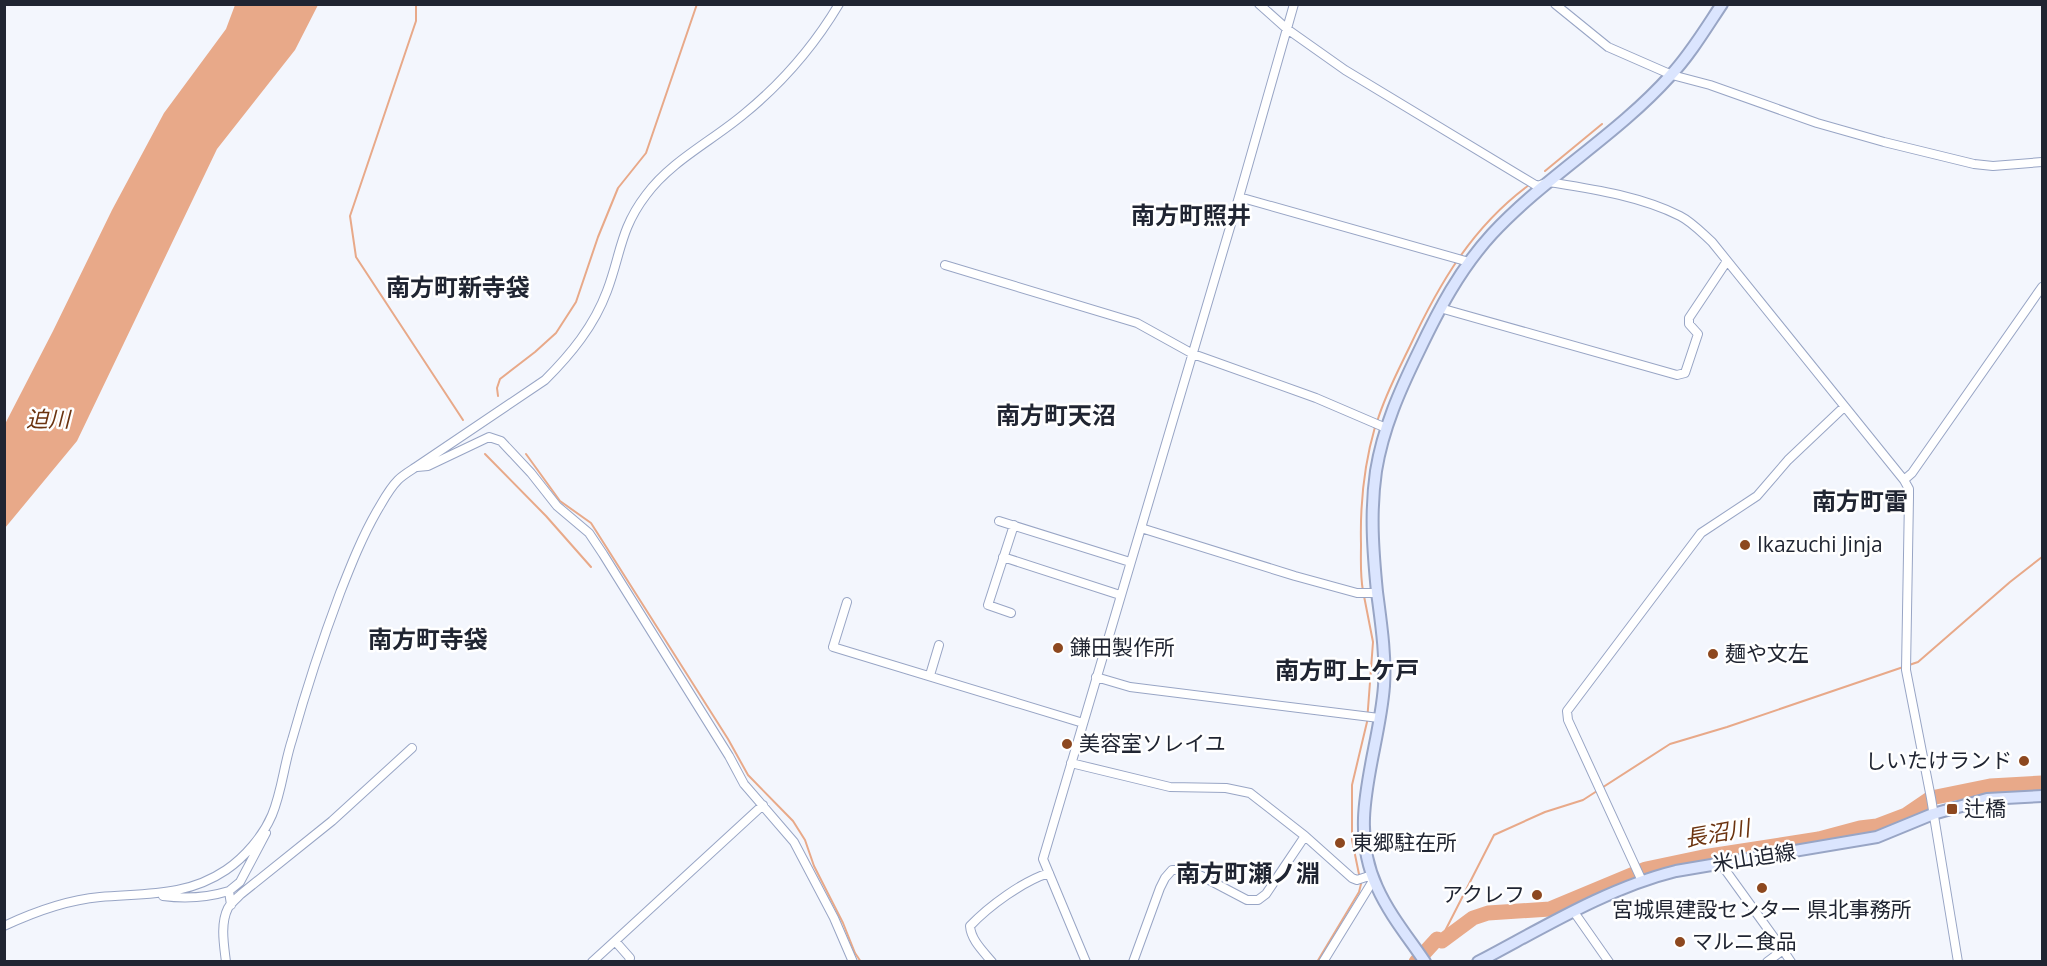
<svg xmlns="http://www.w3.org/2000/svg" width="2047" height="966" font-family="'Open Sans','Noto Sans JP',sans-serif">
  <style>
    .water { fill: #e8a989 }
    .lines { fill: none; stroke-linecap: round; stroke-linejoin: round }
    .stream { stroke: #e8a989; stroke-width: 2 }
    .river { stroke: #e8a989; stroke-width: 15 }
    .street-casing { stroke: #98a5c5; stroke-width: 10 }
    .secondary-casing { stroke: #98a5c5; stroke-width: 14 }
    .street { stroke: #fff; stroke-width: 8 }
    .secondary { stroke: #dbe5fe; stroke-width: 10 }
    .poi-dot { fill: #8d481f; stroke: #fff; stroke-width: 2 }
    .labels { text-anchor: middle; stroke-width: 5; stroke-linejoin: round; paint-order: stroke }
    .poi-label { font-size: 21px; fill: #202532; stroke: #fff; text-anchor: start }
    .street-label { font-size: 21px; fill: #202532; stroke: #fff }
    .water-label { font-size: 22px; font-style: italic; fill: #6b330f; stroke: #fff }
    .quarter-label { font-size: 24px; font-weight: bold; fill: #202532; stroke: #fff }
  </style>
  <rect width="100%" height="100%" fill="#f3f6fd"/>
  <path class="water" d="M235,5h83l-23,45 -78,99 -140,292 -72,87v-104l48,-93 59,-121 52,-97 62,-84z"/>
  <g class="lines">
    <path class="stream" d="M416,4v17l-66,195 6,41 107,163
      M1545,171l57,-47
      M498,396l-1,-8 3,-9 35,-27 21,-19 20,-31 22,-65 20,-49 28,-35 51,-149
      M1377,422c8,-27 21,-51 33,-76 29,-62 62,-119 119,-161
      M485,454l61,62 45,51
      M526,454l34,47 31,22 137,216 20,36 45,46 12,19 9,26 29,57 12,30 6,9
      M1363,591c-3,-17 -2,-31 -2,-47 -1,-40 3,-79 14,-117
      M1437,939l8,-8 49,-96 51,-23 38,-12 87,-56 57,-17 191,-65 92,-80 32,-25
      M1317,962l42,-70 2,-8 -9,-44v-55l15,-63 6,-80 -9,-46"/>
    <path class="river" d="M1416,962l21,-23 5,2 31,-23 15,-5 62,-4 96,-40 57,-12 116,-18 41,-11 17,-2 29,-11 25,-17 59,-12 52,-3"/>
    <g class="street-casing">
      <path id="street" d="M1259,4l28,25 58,41 192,116 12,-4c43,7 91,14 131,34 12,6 22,17 32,26l192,238 5,9v8l-3,173 25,128 27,164
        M1555,4l53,43 64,28 38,10 107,38 67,19 90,22 19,2 49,-4
        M1239,197l230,65
        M945,265l192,58 56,31 123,44 70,30
        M1440,308l237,67 8,-2 13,-39 -9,-10v-6l38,-57
        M417,467l11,-1 61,-29 12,4 30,32 26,33 32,27 14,21 126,202 15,28 50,58 40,76 19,44
        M1904,480l8,-7 130,-186
        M999,521l131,41
        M1141,528l154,48 62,17h20
        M1003,557l117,38
        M847,602l-14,45 250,76
        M1011,613l-23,-8 26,-80
        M930,675l9,-30
        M1096,677l34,10 249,31
        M1071,763l99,24 56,1 24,5 55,43 47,42 5,2 15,-5
        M1721,864l62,86 -16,12
        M1642,881l-74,-161 -1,-9 134,-178 56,-37 31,-36 56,-53
        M163,896c23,3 43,2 66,-5
        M231,905l-2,-14 11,-9 26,-49
        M1574,912l35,50
        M4,926c30,-14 62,-26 96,-29 45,-4 86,0 126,-27 19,-13 37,-34 46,-55 10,-24 12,-51 20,-75 14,-50 30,-99 48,-147 11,-28 22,-56 37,-82 6,-10 12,-22 21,-31 5,-5 12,-9 18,-13l129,-87c26,-26 49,-54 62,-89 14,-37 13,-62 39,-96 25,-34 66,-54 98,-81 38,-31 70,-68 95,-110
        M1783,950l8,12
        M226,962c-2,-17 -6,-38 2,-54 3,-5 9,-10 13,-14l91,-73 80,-73
        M592,962l23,-21
        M629,962l1,-4 -15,-17 148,-136
        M992,962c-9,-11 -21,-22 -22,-36 19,-20 53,-45 79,-53
        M1086,962l-43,-103 196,-662 55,-193
        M1133,962l27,-74 5,-10 7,-8h18l57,30h11l8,-6 39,-58
        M1323,962l51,-83"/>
    </g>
    <g class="secondary-casing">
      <path id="secondary" d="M1425,962c-17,-25 -36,-48 -48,-75 -31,-66 2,-133 7,-201 2,-31 -3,-63 -7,-94 -4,-41 -7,-80 -1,-121 7,-43 24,-81 43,-120 20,-42 41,-82 73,-117 54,-58 125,-99 178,-158 20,-21 36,-48 52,-72
        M1478,962c63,-33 129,-74 198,-91l201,-34 56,-23 54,-15 55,-3"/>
    </g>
    <use href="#street" class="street"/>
    <use href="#secondary" class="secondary"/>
  </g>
  <g class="poi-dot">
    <circle cx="1745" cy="545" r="6"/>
    <circle cx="1058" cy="648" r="6"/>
    <circle cx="1713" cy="654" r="6"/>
    <circle cx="1067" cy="744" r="6"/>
    <circle cx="2024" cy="761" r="6"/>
    <rect x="1946" y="803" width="12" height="12" rx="3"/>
    <circle cx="1340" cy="843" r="6"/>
    <circle cx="1762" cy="888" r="6"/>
    <circle cx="1537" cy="895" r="6"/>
    <circle cx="1680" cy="942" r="6"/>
  </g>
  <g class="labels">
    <g class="poi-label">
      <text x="1757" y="552">Ikazuchi Jinja</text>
      <text x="1070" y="655">鎌田製作所</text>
      <text x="1725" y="661">麺や文左</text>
      <text x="1079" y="751">美容室ソレイユ</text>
      <text x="2012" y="768" text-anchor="end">しいたけランド</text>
      <text x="1964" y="816">辻橋</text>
      <text x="1352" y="850">東郷駐在所</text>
      <text x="1525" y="902" text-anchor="end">アクレフ</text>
      <text x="1762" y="917" text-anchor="middle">宮城県建設センター 県北事務所</text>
      <text x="1692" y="949">マルニ食品</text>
    </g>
    <g class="street-label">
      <text transform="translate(1754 858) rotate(-9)" y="7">米山迫線</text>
    </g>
    <g class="water-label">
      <text x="48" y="427">迫川</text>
      <text transform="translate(1717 833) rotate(-10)" y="8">長沼川</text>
    </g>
    <g class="quarter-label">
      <text x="1191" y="224">南方町照井</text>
      <text x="458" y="296">南方町新寺袋</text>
      <text x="1056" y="424">南方町天沼</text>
      <text x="1860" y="510">南方町雷</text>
      <text x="428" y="648">南方町寺袋</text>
      <text x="1347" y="679">南方町上ケ戸</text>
      <text x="1248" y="882">南方町瀬ノ淵</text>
    </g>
  </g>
  <rect width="2047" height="966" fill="none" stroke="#202532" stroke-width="12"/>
</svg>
